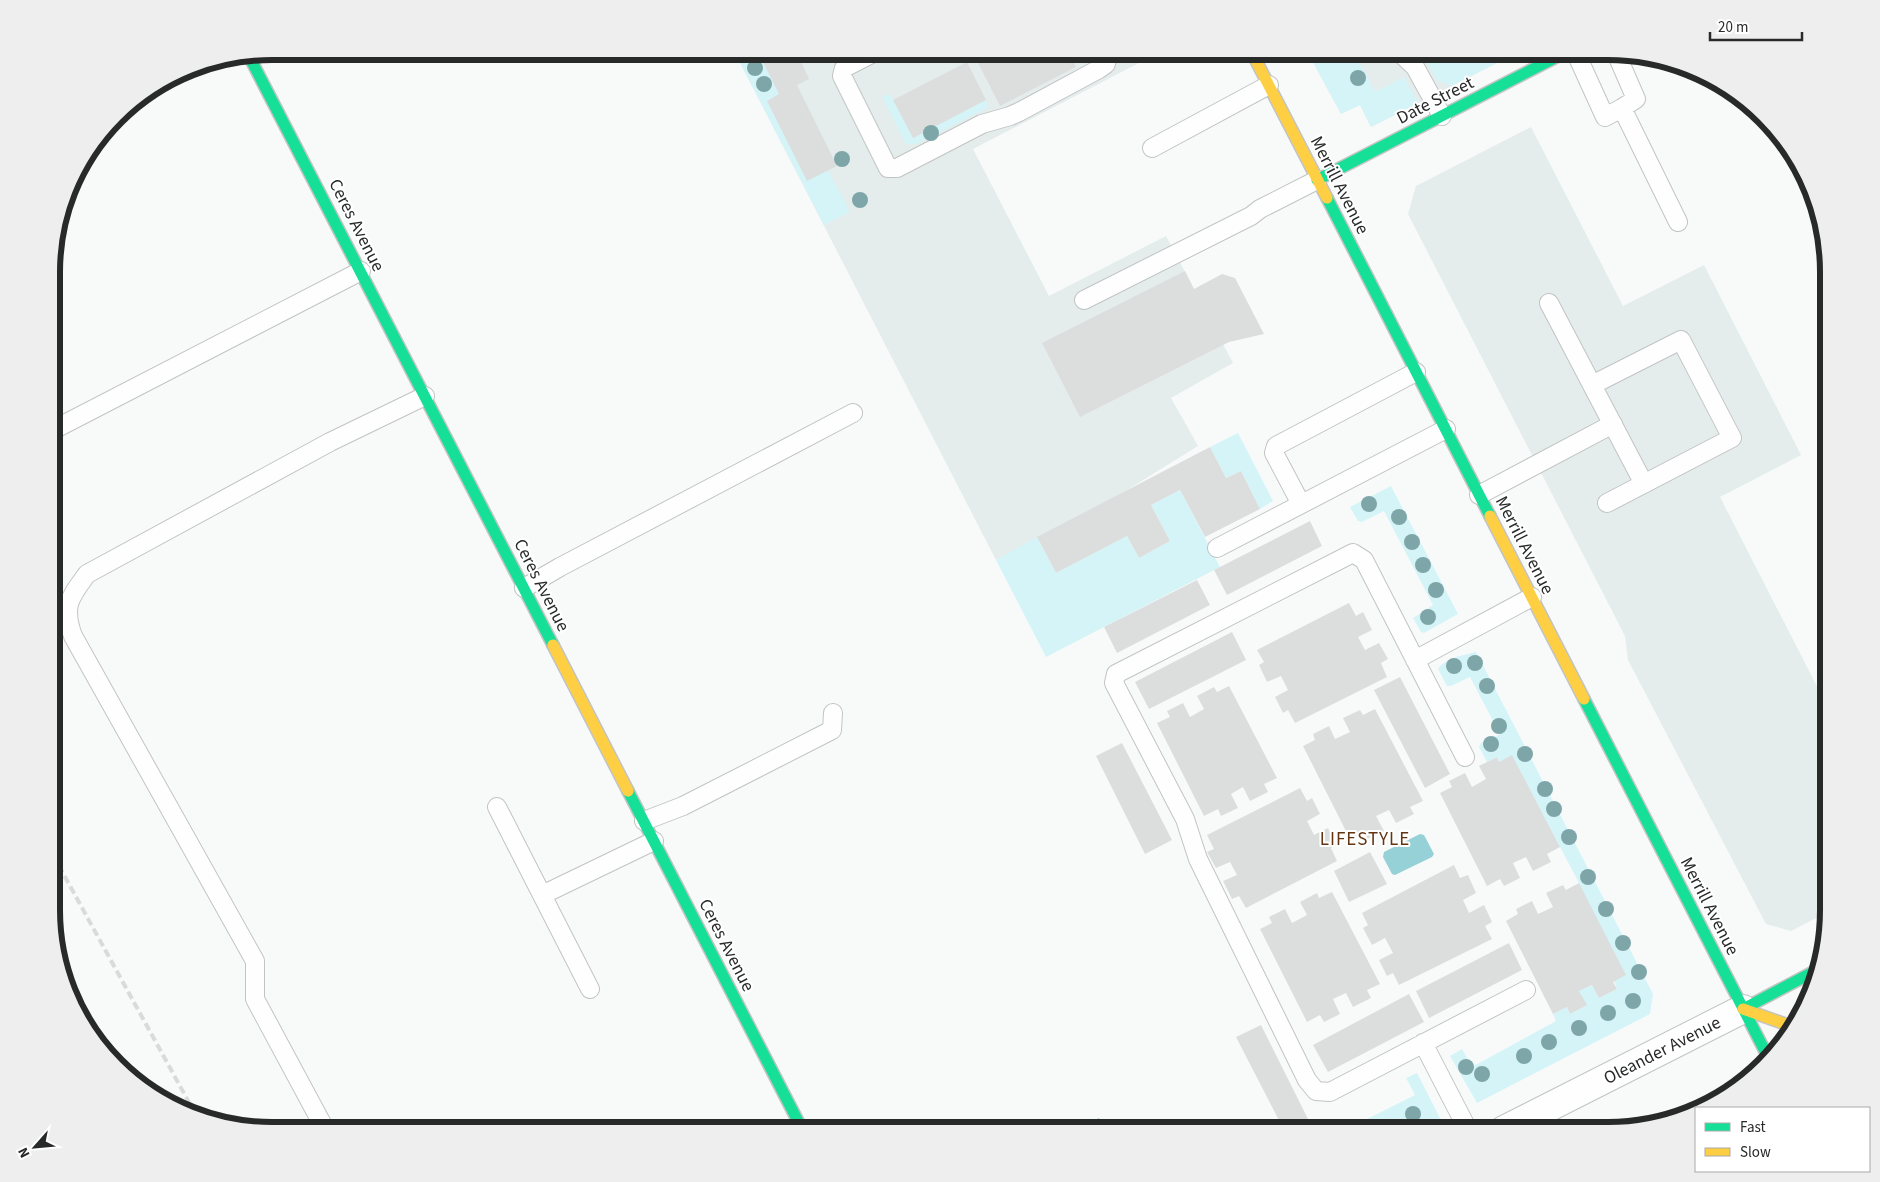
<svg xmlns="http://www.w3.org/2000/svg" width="1880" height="1182" font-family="'Source Sans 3',sans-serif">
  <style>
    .built { fill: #e4ecec }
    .green { fill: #d5f4f7 }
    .water { fill: #95d1d7 }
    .building { fill: #dcdede }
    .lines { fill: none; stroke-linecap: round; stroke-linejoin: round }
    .lane-casing { stroke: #c2c4c4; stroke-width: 20 }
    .street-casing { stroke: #c2c4c4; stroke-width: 30 }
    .fast-casing { stroke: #c2c4c4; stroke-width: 14 }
    .slow-casing { stroke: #c2c4c4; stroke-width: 14 }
    .lane { stroke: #fefefe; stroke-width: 18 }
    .street { stroke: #fefefe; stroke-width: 28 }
    .fast { stroke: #16e098; stroke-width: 11 }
    .slow { stroke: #ffcf43; stroke-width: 11 }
    .rail { stroke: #d9dbdb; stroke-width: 4; stroke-dasharray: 8 4; stroke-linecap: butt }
    .tree { fill: #7ea6a9 }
    .labels { text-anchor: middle; stroke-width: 4; stroke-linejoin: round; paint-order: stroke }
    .street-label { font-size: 18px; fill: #282929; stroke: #fff }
    .neighbourhood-label { font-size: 19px; letter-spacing: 1px; fill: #633513; stroke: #fff }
    .rim { fill: none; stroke: #282929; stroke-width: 6 }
  </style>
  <rect width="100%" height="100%" fill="#f8fafa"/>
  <path class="built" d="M734,51h428l-189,98 76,147 117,-60 67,127 -62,35 27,48 -79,49 -123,65z
    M1307,51h191l5,9 -132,67 -11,-22 -19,9z
    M1531,127l92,179 81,-41 97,190 -81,42 108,211v204l-37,19 -25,-7 -138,-264 -3,-24 -217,-422 8,-28z"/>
  <path class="green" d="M1307,51h47l21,41 29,-15 14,26 -47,24 -11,-22 -19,9z
    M1435,51h7l1,3 6,-3h49l5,9 -52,26 -14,-6 -13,-24z
    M758,52l21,42 -12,7 40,79 21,-10 22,42 -26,13 -85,-164z
    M890,94l23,44 73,-38 3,7 -73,37h-10l-24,-47z
    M1238,433l35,68 -13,8 -19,-38 -15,7 -16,-31z
    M1391,486l67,128 -34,19 -3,-1 -8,-14 20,-13 -49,-94 -22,11 -4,-1 -8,-14z
    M1180,490l40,77 -174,90 -50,-97 41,-23 19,36 71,-37 12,22 31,-17 -19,-36z
    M1476,652l177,342 -3,20 -173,89 -27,-47 12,-7 10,18 84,-46 -3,-7 14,-7 3,7 16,-9 -7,-14 13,-6 7,13 18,-9 -38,-106 -67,-127 -13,6 -2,-5 -10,5 -8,-15 2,-4 19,-9 -30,-57 -19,9h-4l-9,-17c7,-11 26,-14 38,-17z
    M1417,1073l25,49 -18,8h-79l70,-35 -9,-17z"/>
  <path class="water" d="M1420,834l4,1 10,19 -2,3 -37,18 -3,-1 -9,-17 1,-5z
    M1099,1118l7,12h-31z"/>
  <path class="building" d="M759,51h37l13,28 -12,6 40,81 -30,15 -40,-80 12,-7 -21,-42z
    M972,51h96l8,16 -76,39z
    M967,62l19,38 -73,38 -20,-38z
    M1185,271l9,18 28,-15 13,4 29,56 -35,8 -149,75 -38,-74z
    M1210,447l16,31 15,-7 19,38 -55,28 -25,-47 -29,15 19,36 -31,17 -12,-22 -71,37 -19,-36z
    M1310,521l12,25 -95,49 -13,-25z
    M1197,580l13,25 -93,48 -13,-26z
    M1349,603l7,13 7,-4 9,18 -14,7 7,13 14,-7 9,16 -7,4 6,14 -92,46 -7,-13 -5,3 -8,-16 13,-7 -7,-14 -14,6 -8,-17 5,-3 -7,-12z
    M1232,632l14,28 -97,49 -14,-27z
    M1400,677l50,97 -25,14 -51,-98z
    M1229,686l48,92 -13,6 4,8 -18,9 -7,-14 -12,7 7,14 -17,8 -3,-7 -14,7 -47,-93 13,-6 -3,-6 16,-8 7,14 14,-8 -7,-13 17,-9 3,5z
    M1375,709l48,92 -13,6 4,7 -18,9 -7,-13 -13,6 8,15 -17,8 -4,-7 -13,7 -47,-93 12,-6 -2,-6 16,-8 6,13 15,-7 -7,-14 17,-8 3,5z
    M1122,743l50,97 -27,14 -49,-98z
    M1512,755l48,92 -13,7 4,8 -18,9 -7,-14 -13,6 7,15 -16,8 -4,-7 -13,7 -47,-93 12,-6 -3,-6 16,-8 7,14 14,-8 -7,-13 18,-9 2,5z
    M1300,788l7,13 5,-3 8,16 -13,7 7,14 14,-7 8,17 -5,3 6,13 -91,47 -7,-12 -7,3 -9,-18 14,-6 -7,-13 -14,6 -9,-16 7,-3 -7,-14z
    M1370,852l17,32 -38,18 -15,-31z
    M1454,865l6,13 8,-3 8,18 -13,7 6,13 15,-8 8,17 -7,4 7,13 -93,46 -6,-12 -6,3 -8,-16 14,-7 -8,-15 -13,7 -9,-17 5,-3 -6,-12z
    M1579,883l47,92 -13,7 4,7 -18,9 -7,-13 -13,6 8,14 -17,9 -3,-7 -14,7 -47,-93 12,-7 -2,-5 16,-8 6,13 15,-7 -7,-14 17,-8 3,5z
    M1332,892l48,92 -13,6 4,8 -18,9 -7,-14 -13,6 7,15 -16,8 -4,-7 -13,7 -47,-93 12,-6 -3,-6 16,-8 7,14 15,-8 -7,-13 17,-9 2,5z
    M1509,943l13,27 -93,48 -13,-27z
    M1409,994l15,28 -96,50 -15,-27z
    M1261,1025l49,98 -15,7h-11l-48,-93z"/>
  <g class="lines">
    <g class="lane-casing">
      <path id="lane" d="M877,51l-33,17 -2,8 46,92h9l85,-44 28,-8 9,-4 80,-43 7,-5 2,-13
        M1398,51l17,16 27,49
        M1575,51l30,66 17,-9 56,114
        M1616,53l20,46 -14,9
        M1152,148l117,-63
        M1084,300l167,-84 9,-7 57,-29
        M1549,303l43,82
        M53,430l308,-159
        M1479,495l134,-71
        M1607,503l125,-65 -51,-98 -89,45 52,99
        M1301,504l-27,-51 2,-7 140,-74
        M1217,548l229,-119
        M524,588l36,-21 293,-154
        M1415,660l117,-63
        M1465,757l-101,-197 -11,-7 -237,121 -2,9 71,136 13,40 109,221 9,11 14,1 196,-102
        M497,807l93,182
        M644,821l39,-15 149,-76 1,-17
        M542,895l112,-54
        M1423,1043l45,87
        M326,1131l-71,-132v-38l-182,-325c-11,-30 -3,-39 14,-62l243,-132 95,-46"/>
    </g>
    <g class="street-casing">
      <path id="street" d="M1504,1130l239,-121"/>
    </g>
    <g class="fast-casing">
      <path id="fast" d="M249,56l304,589
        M1317,180l251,-129
        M1327,198l163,318
        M1584,699l183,356
        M628,791l175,340
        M1743,1009l76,-40"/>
    </g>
    <g class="slow-casing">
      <path id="slow" d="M1251,51l76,147
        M1490,516l94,183
        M553,645l75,146
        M1743,1009l51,18"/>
    </g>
    <use href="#lane" class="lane"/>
    <use href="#street" class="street"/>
    <use href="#fast" class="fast"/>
    <use href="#slow" class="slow"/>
    <path class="rail" d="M53,855l144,262"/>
  </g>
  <g class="tree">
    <circle cx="755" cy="68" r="8"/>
    <circle cx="1358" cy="78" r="8"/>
    <circle cx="764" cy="84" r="8"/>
    <circle cx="931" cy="133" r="8"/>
    <circle cx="842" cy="159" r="8"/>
    <circle cx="860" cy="200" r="8"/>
    <circle cx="1369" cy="504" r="8"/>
    <circle cx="1399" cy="517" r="8"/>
    <circle cx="1412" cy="542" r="8"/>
    <circle cx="1423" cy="565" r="8"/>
    <circle cx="1436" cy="590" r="8"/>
    <circle cx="1428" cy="617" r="8"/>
    <circle cx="1475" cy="663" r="8"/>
    <circle cx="1454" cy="666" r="8"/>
    <circle cx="1487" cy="686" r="8"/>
    <circle cx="1499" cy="726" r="8"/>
    <circle cx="1491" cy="744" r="8"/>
    <circle cx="1525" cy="754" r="8"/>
    <circle cx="1545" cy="789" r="8"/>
    <circle cx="1554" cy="809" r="8"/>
    <circle cx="1569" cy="837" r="8"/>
    <circle cx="1588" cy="877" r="8"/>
    <circle cx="1606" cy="909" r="8"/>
    <circle cx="1623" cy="943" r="8"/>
    <circle cx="1639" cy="972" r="8"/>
    <circle cx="1633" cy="1001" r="8"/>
    <circle cx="1608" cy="1013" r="8"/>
    <circle cx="1579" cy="1028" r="8"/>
    <circle cx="1549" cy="1042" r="8"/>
    <circle cx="1524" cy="1056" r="8"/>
    <circle cx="1466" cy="1067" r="8"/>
    <circle cx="1482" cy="1074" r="8"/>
    <circle cx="1413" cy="1114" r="8"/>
  </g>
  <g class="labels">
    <g class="street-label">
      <text transform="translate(1435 100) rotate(-27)" y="6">Date Street</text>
      <text transform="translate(1340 185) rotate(63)" y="6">Merrill Avenue</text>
      <text transform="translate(357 225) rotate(63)" y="6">Ceres Avenue</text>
      <text transform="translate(1525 545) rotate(63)" y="6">Merrill Avenue</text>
      <text transform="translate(542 585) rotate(63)" y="6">Ceres Avenue</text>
      <text transform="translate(1710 906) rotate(63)" y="6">Merrill Avenue</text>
      <text transform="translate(727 945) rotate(63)" y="6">Ceres Avenue</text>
      <text transform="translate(1662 1050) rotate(-27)" y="6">Oleander Avenue</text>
    </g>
    <g class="neighbourhood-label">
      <text x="1365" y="845">LIFESTYLE</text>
    </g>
  </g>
  <path d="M0 0H1880V1182H0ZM272 60H1608A212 212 0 0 1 1820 272V910A212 212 0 0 1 1608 1122H272A212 212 0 0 1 60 910V272A212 212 0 0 1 272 60Z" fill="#eee" fill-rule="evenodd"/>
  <path class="rim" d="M272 60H1608A212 212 0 0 1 1820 272V910A212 212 0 0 1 1608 1122H272A212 212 0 0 1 60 910V272A212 212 0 0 1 272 60Z"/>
  <rect x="1695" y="1107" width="175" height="65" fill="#ffffff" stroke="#a9a9a9"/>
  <rect x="1705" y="1123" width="25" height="8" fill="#16e098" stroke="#a9a9a9"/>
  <text x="1740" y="1132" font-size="15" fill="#282929">Fast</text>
  <rect x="1705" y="1148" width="25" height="8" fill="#ffcf43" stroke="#a9a9a9"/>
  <text x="1740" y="1157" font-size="15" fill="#282929">Slow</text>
  <g transform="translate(35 1147) rotate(243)" stroke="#ffffff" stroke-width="4" paint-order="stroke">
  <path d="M0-4L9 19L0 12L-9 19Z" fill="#282929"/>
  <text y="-8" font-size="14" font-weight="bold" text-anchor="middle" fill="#282929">N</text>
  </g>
  <path d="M1710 32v8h92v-8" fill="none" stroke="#282929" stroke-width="2.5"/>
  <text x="1718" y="32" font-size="15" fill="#282929" stroke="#ffffff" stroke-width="4" paint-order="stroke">20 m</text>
</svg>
